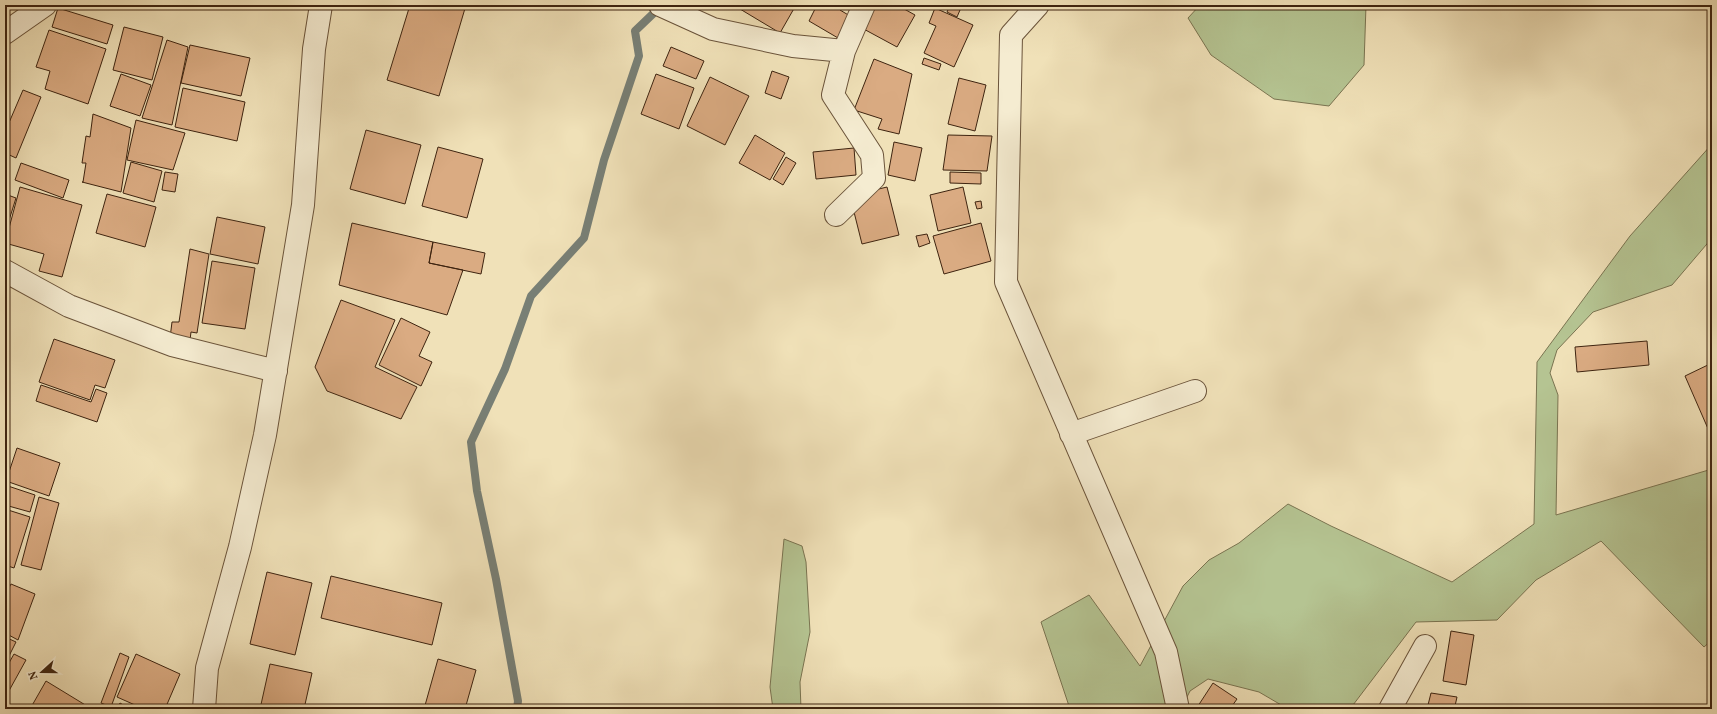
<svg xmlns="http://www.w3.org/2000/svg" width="1717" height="714" font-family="Vollkorn,serif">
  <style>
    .green { fill: #b5c492; stroke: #7a7451 }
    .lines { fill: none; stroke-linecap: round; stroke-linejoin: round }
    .stream { stroke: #787f75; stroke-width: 8 }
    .building { fill: #daab82; stroke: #3e2410 }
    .minor-casing { stroke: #6a533a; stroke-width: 24 }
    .minor { stroke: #f5ecd1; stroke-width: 22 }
  </style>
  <rect width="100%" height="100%" fill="#f0e1b8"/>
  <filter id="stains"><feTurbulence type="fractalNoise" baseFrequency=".005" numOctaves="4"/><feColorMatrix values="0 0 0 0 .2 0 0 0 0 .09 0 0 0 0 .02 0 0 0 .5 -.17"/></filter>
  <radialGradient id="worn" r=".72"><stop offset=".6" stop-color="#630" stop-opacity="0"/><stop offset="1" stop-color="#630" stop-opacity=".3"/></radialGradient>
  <path class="green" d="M1200,5h166l-2,60 -35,41 -55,-7 -63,-44 -23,-37z
    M1712,144v94l-40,47 -79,27 -36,38 -7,23 8,22 -2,120 156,-46v171l-8,7 -103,-106 -65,39 -39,40 -81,2 -66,87h-62l-29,-17 -51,-13 -18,12 -9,18h-111l-29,-87 48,-27 51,71 43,-80 26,-26 30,-17 49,-39 43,22 121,56 82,-58 3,-162 93,-126z
    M784,539l18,7 4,16 4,70 -10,50 1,27h-28l-3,-22z"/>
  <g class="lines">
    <path class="stream" d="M517,709l1,-8 -22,-122 -19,-88 -6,-49 34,-73 26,-73 53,-58 20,-78 35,-104 -4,-25 22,-21"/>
  </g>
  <path class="building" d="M410,5h56l-27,91 -52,-16z
    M742,5h54l-16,28 -40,-24z
    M817,5h26l-3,5 10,6 -12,22 -29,-17z
    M872,5h25l18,10 -18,32 -37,-20z
    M950,5l10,5 -3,7 -10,-5z
    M58,8l55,17 -6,19 -55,-17z
    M935,8l38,17 -19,42 -30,-14 12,-27 -7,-3z
    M124,27l39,10 -11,43 -39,-10z
    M49,30l57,19 -18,55 -43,-15 5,-18 -14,-4z
    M167,40l21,7 -16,78 -30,-7z
    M190,45l60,13 -9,38 -60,-13z
    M671,47l33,14 -8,18 -33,-13z
    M924,58l17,6 -2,6 -17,-6z
    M874,59l38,15 -13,60 -21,-5 4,-10 -28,-9z
    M772,71l17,6 -8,22 -16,-6z
    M121,74l30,11 -11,31 -30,-10z
    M656,74l38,14 -15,41 -38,-15z
    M710,77l39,19 -24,49 -38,-19z
    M959,78l27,7 -11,46 -27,-7z
    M183,88l62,14 -8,39 -62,-14z
    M23,90l18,7 -25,61 -11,-5v-21z
    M93,114l38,14 -10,64 -39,-10h1l3,-19h-4l4,-27 4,1z
    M136,120l49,13 -12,37 -46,-10z
    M366,130l55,15 -16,59 -55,-15z
    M755,135l30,18 -15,27 -31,-17z
    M948,135l44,1 -5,35 -44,-1z
    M894,142l28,6 -7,33 -27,-6z
    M438,147l45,12 -16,59 -45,-12z
    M854,148l2,27 -40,4 -3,-27z
    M786,157l10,6 -13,22 -10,-6z
    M131,162l31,9 -8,31 -31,-9z
    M21,163l48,17 -6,18 -48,-18z
    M165,172l13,2 -3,18 -13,-2z
    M950,172l31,1v11l-31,-1z
    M20,187l62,18 -20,72 -23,-6 5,-17 -39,-11z
    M887,187l12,48 -37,9 -12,-48z
    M963,187l8,36 -33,8 -8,-36z
    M5,194l11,4 -11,35z
    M107,194l49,13 -11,40 -49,-14z
    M981,201l1,7 -5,1 -2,-7z
    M217,217l48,10 -7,37 -48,-10z
    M352,223l81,19 -4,21 34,7 -16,45 -108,-30z
    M981,223l10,38 -47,13 -11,-38z
    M927,234l3,9 -11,4 -3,-11z
    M433,242l52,11 -4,21 -52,-11z
    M190,249l19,5 -12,79 -6,-1 -1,8 -20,-2 2,-16h7z
    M212,261l43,7 -10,61 -43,-6z
    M341,300l54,20 -20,47 42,20 -16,32 -74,-28 -12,-24z
    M401,318l29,14 -11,24 13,6 -11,24 -42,-21z
    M54,339l61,21 -10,28 -10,-3 -5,15 -51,-18z
    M1647,341l2,24 -72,7 -2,-25z
    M1712,363v66l-3,2 -24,-55z
    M41,385l50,17 5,-13 11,4 -10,29 -61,-21z
    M17,448l43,15 -11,33 -43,-15z
    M5,485l30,10 -5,17 -25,-7z
    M39,497l20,6 -18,67 -20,-5z
    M5,509l25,8 -16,51 -9,-3z
    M267,572l45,11 -17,72 -45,-11z
    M331,576l111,27 -10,42 -111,-27z
    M11,584l24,10 -17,46 -13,-7v-38z
    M1451,631l23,4 -8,50 -23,-4z
    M5,637l11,5 -11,22z
    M120,653l9,4 -18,50 -10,-4z
    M14,654l12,6 -21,38v-28z
    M136,654l44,20 -15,35h-21l-27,-12z
    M438,659l38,11 -11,39h-41z
    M270,664l42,9 -8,36h-44z
    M46,681l41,25 -2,3h-55z
    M1213,683l24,16 -7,10h-34z
    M1431,693l26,4 -2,9 4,3h-32z
    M120,703l10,6h-14z
    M1478,706l14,3h-17z"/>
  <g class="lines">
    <g class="minor-casing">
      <path id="minor" d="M660,5l53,24 80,17 51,5
        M1038,5l-27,30 -5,247 160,370 12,57
        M5,33l40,-28
        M836,215l38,-37 -2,-23 -39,-60 11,-44 20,-46
        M5,271l64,35 103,39 104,26
        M1071,434l124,-43
        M204,709l3,-41 33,-121 25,-112 38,-230 11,-156 7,-44
        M1390,709l35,-63"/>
    </g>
    <use href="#minor" class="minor"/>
  </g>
  <rect width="1717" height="714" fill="none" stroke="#f0e1b8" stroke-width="20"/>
  <rect x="6" y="6" width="1705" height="702" fill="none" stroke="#3e2410" stroke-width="2"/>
  <rect x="10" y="10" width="1697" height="694" fill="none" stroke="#3e2410"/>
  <g transform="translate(42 672) rotate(249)" stroke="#f5ecd1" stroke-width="3" paint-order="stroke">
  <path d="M0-3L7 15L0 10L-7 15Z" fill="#3e2410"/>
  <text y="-6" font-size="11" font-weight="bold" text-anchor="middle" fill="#3e2410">N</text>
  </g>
  <rect width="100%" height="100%" filter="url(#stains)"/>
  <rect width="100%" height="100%" fill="url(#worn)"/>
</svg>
